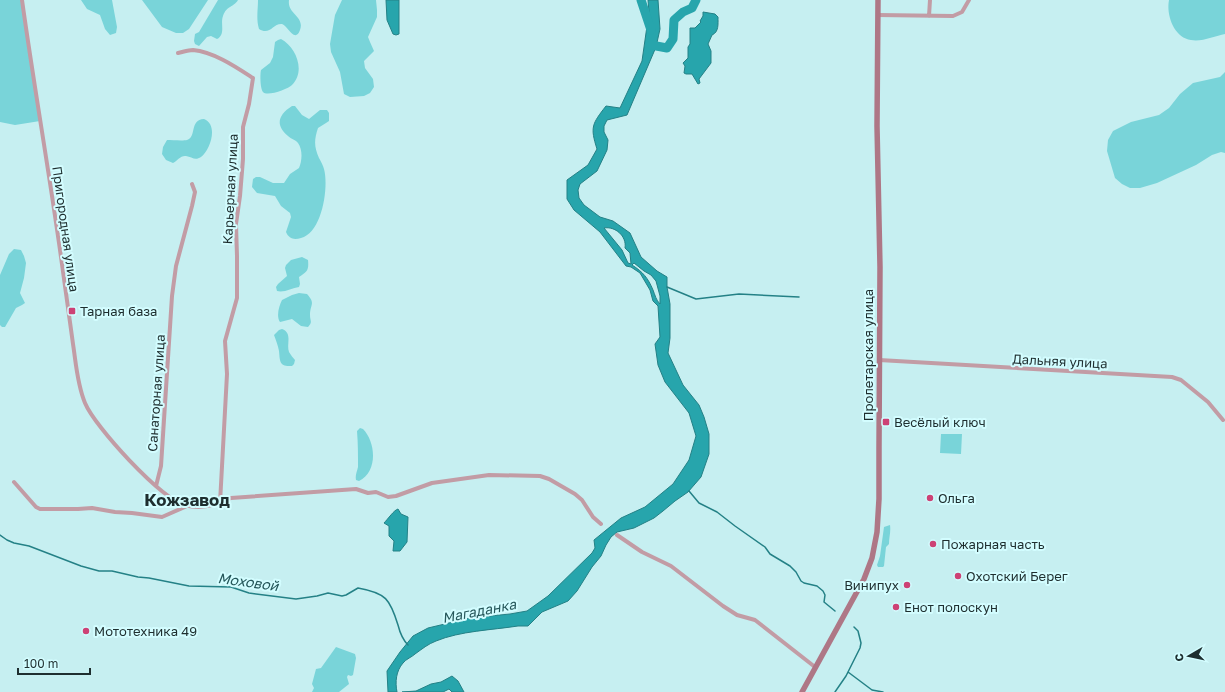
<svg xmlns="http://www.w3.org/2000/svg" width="1225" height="692" font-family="'Golos Text',sans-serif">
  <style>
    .green { fill: #79d4d9 }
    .water { fill: #27a5ac; stroke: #248186; fill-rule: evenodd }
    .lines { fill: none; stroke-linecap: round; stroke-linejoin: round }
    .stream { stroke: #248186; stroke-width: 1.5 }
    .river { stroke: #27a5ac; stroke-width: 9 }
    .street { stroke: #c29ca5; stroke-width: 4 }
    .secondary { stroke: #ae7786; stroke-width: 5.5 }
    .poi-dot { fill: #cd4175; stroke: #d3fdff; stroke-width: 1.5 }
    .labels { text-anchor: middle; stroke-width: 4; stroke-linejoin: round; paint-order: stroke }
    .street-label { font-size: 13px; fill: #1e2e2f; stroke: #d3fdff }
    .poi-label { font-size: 13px; fill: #1e2e2f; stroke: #d3fdff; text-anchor: start }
    .water-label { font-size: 14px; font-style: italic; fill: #25575a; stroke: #d3fdff }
    .district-label { font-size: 17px; font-weight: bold; fill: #1e2e2f; stroke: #d3fdff }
  </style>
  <rect width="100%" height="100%" fill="#c6eff1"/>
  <path class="green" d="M0,0h22l18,121 -25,4 -15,-3z
    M81,0h31l5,27 -1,6 -6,2 -5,-6 -5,-14 -13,-6z
    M142,0h66l-19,29 -6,4h-7l-14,-6z
    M218,0h20c-5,8 -11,5 -15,16 -3,8 3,18 -6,23l-6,-3 -4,1 -8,9 -4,-2 -1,-3 1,-7 4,-2z
    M258,0h31c-2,14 16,16 11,30 -5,14 -13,-5 -18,-6 -9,-1 -12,12 -23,5 -3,-10 -1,-19 -1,-29z
    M342,0h34l1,10v7l-9,20 2,5 4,9 -10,10 1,7 8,11 1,8 -4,6 -6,3 -14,1 -6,-3 -4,-22 -9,-20 -1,-8 5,-29z
    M1169,0h56v34c-10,2 -23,8 -34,6 -17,-2 -25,-25 -22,-40z
    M281,39c15,8 25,32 11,46 -4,4 -25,12 -29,7 -3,-4 -3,-18 -2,-22l9,-7 3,-6 2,-15 3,-2z
    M1225,72v81l-4,-1 -9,3 -16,10 -39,18 -17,5h-10l-8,-4 -7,-6 -8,-27 1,-11 5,-9 18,-9 28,-7 10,-7 11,-14 13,-11 27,-6z
    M292,106h3l7,9 7,4 11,-9h7l2,3v8l-3,2 -8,5c-4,12 -4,19 1,30 2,4 4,7 5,11 5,18 -2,64 -23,69 -7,2 -12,1 -15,-6l5,-15 -1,-4 -9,-7 -6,-10 -18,-3 -5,-6 1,-8 3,-2h4l13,6h11l6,-9 9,-6c3,-7 4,-18 -1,-25 -2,-3 -7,-4 -10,-7 -13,-11 -10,-21 4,-30z
    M204,119c15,6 6,31 -3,38 -6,4 -9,0 -15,-1 -5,-1 -9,5 -13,7l-7,-3 -4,-6 1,-7 4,-7c5,0 16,1 20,0 10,-3 2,-20 17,-21z
    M14,249l7,1 3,6 2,7 -2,15 -4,15 5,10 -3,2 -6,3 -11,19h-3l-2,-2v-50l9,-21z
    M302,257l6,3c1,11 -1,11 -9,17l1,7 -1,3c-7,1 -15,6 -22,4l-1,-4 2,-3 9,-8 -2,-8 1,-3 5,-5z
    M299,293l8,1c9,10 3,10 3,21 0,6 3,7 -2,12l-7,-1 -9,-7 -12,3c-4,-6 -1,-16 2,-22l10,-5z
    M282,329c11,4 4,15 7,23 2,3 4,6 6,8l-1,4 -2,2c-13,1 -12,-5 -13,-15 -1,-5 -3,-11 -5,-16l5,-5z
    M360,428l3,1c13,13 15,43 -4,52l-3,-1c-1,-5 1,-8 2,-13 0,-12 0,-24 -1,-36z
    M941,434h21l-1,20 -21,-1z
    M890,525c1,7 -1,12 -1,19l-3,3 -2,19 -1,1h-5l-1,-2 3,-9 4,-29z
    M336,647l19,7 1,4 -3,17 -2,1 -3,-1 -1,2 2,7 -10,8h-27l2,-4 -2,-4 4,-15 5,-1z"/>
  <path class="water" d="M386,0h13v34l-3,1 -3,-1 -6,-14z
    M648,0h10l2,29 -4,18 -29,68 -20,5 -3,6v6l4,8 -1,10 -10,21 -17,13 -2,6 1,8 5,7 16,12 13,4 17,12 11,24 16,14 10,6v10l3,17v34l-2,15 15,32 16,20 5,12 5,17v20l-8,23 -13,15 -13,9 -12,10 -9,7 -20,10 -17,4 -6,5 -5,8 -5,11 -9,11 -15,24 -9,10 -26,11 -14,14h-10c-26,4 -58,5 -82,15 -8,3 -14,8 -21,13 -3,3 -9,5 -12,9 -7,8 -8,19 -6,29h-9l-1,-21 13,-19 13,-16 15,-8 42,-10 40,-4 17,-3 21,-15 44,-43 3,-5 -1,-8 27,-22 24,-11 28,-23 16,-24 7,-24 -7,-23 -24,-31 -7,-17 -3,-21 5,-7 -2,-31 -5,-5 -3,-11 -10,-17 -9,-6 -5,-1 -26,-34 -26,-22 -7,-11v-19l21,-15 9,-16c-7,-22 -5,-25 9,-43l14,2 22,-47 7,-49zM604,228c11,-2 23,8 21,20l5,5 1,11 -3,-1 -6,-13zM634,263l10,8 7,4 5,6 4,15v8c-4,-4 -5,-9 -7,-14 -5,-12 -10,-18 -21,-25z
    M703,12l12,2 3,3c0,7 1,15 -6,18l-4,9 3,7v12l-12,16 1,4 -2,1 -6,-10h-6l-2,-1 1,-7 -2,-3 5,-5v-11l2,-3v-16h5l6,-6 -1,-1 3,-5z
    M398,509l3,5 7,3 -1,25 -7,9h-7l1,-10 -5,-5v-10l-5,-3c4,-4 10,-13 14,-14z
    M452,676l6,5 6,11h-12l-3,-3 -6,3h-41l14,-1 15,-7 10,-2z"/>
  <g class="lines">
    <path class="stream" d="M667,287l29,12 43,-5 60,3
      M689,491l10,12 18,9 18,14 30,21 5,7 20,12 6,6 5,9 3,2 13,3 6,5 2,4 -1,7 11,9
      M0,535l7,5 7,3 15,3 52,20 18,5h13l26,6 11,1 40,8 42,1 18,6 47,6 21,-3 11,-3 14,3 4,-1 12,-7c28,5 32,11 40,37 2,8 4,14 10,20
      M848,672l24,18 11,2
      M835,692l11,-16 14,-28 1,-5 -3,-12 -4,-4"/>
    <path class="river" d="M641,0l10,30
      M651,45l16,3 6,-9 1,-19 9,-8 9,-4 4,-8"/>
    <path class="street" d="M22,0c12,86 27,171 39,257 4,29 8,58 12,87 3,19 4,40 12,59 10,24 75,95 100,102 16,5 32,0 46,-7l125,-9 12,4 8,-1 12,5 8,-1 36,-13 57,-8 51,1 9,3 26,15 7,6 11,17 8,7
      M878,15l75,1 9,-4 7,-12
      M929,16l1,-16
      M178,53c5,-1 10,-3 15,-3 21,2 43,17 60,28l-4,26 -6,23v32l-3,37 -4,28 1,32v42l-12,43 2,33 -7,129
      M879,360l293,17 9,3 27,22 15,18
      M14,482l22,25 4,2h38l14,-1 23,4 17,1 30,4 25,-11
      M156,486l5,-20 11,-170 4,-30 16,-60 3,-14 -3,-8
      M617,535l25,17 29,14 52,40 14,9 18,5 60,47"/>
    <path class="secondary" d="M802,692l62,-113 8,-21 5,-26 2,-33v-52l1,-180 -3,-141 1,-126"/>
  </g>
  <g class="poi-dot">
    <rect x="68" y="307" width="8" height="8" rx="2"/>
    <rect x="882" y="418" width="8" height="8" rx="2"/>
    <circle cx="930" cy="498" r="4"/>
    <circle cx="933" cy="544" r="4"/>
    <circle cx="958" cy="576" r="4"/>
    <circle cx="907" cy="585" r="4"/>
    <circle cx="896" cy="607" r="4"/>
    <circle cx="86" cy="631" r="4"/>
  </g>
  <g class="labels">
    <g class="street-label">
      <text transform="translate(230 189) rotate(-87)" y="5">Карьерная улица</text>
      <text transform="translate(66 229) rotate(82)" y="5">Пригородная улица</text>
      <text transform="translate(868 355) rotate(-90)" y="5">Пролетарская улица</text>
      <text transform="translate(1060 361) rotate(3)" y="5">Дальняя улица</text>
      <text transform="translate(156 393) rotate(-86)" y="5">Санаторная улица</text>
    </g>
    <g class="poi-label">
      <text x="80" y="316">Тарная база</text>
      <text x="894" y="427">Весёлый ключ</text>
      <text x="938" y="503">Ольга</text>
      <text x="941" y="549">Пожарная часть</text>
      <text x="966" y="581">Охотский Берег</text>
      <text x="899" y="590" text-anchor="end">Винипух</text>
      <text x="904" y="612">Енот полоскун</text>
      <text x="94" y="636">Мототехника 49</text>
    </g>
    <g class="water-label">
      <text transform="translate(248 582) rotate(8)" y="5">Моховой</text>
      <text transform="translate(479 611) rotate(-11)" y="5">Магаданка</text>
    </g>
    <g class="district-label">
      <text x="187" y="506">Кожзавод</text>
    </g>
  </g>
  <g transform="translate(1189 656) rotate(261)" stroke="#d3fdff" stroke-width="3" paint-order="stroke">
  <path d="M0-3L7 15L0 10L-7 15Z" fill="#1e2e2f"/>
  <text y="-6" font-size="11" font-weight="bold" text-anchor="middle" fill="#1e2e2f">С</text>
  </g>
  <path d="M18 668v6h72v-6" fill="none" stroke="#1e2e2f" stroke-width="2"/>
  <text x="24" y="668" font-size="12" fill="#1e2e2f" stroke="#d3fdff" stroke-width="3" paint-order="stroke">100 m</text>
</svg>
